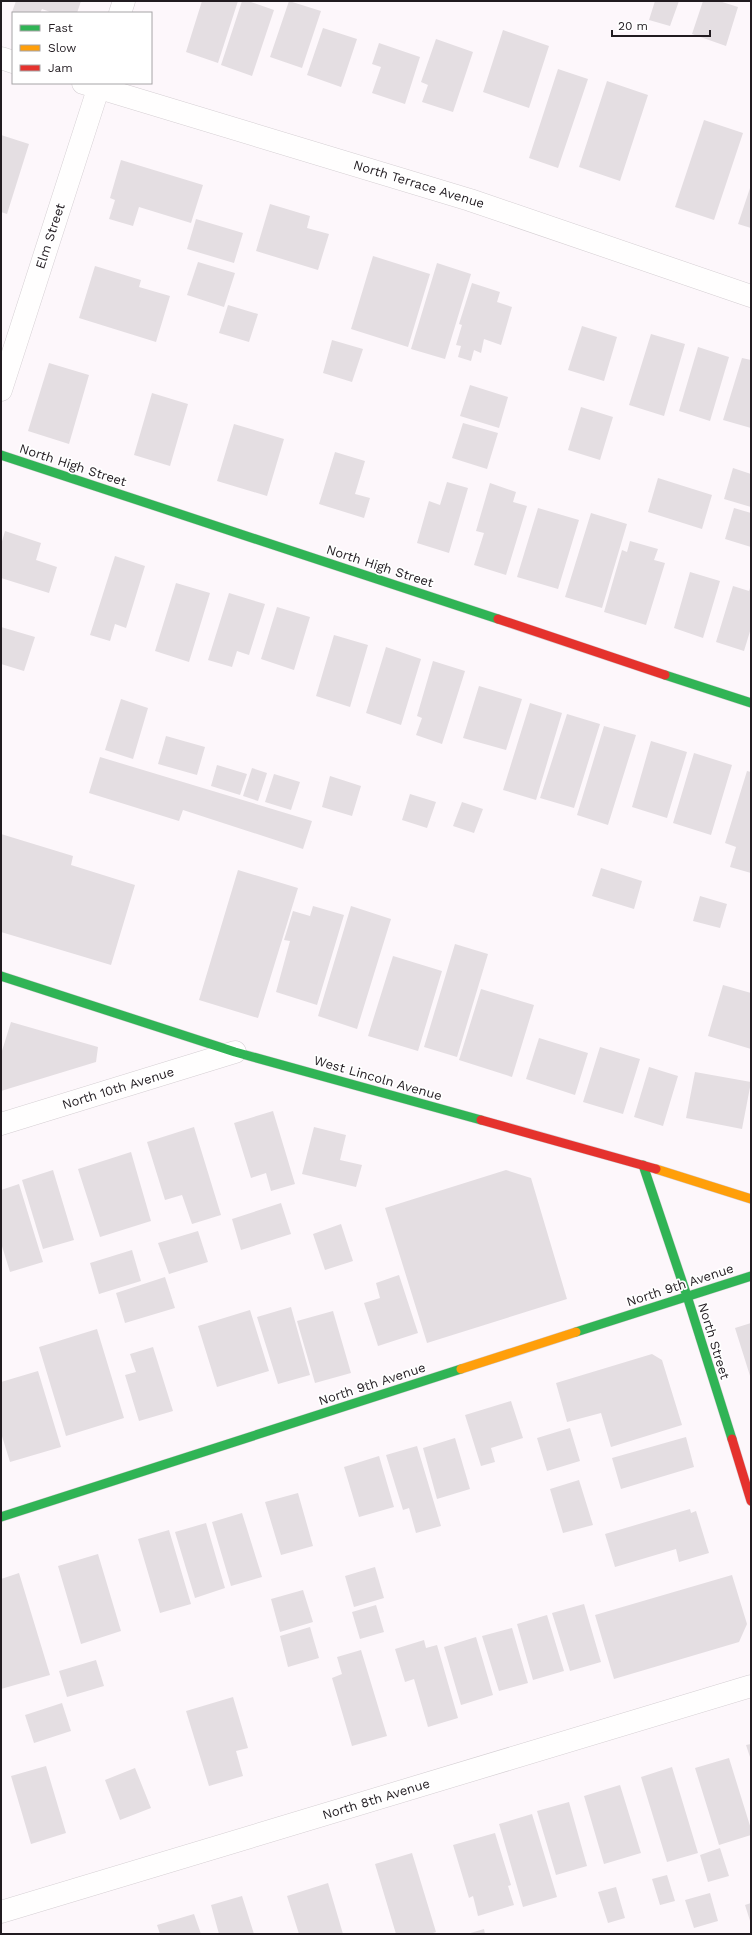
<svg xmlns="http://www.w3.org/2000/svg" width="752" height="1935" viewBox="0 0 752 1935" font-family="'Work Sans',sans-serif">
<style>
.building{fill:#e4dee2}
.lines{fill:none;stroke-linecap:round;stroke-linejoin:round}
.street-casing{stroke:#d5cfd3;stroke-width:23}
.fast-casing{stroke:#d5cfd3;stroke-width:10}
.slow-casing{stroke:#d5cfd3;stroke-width:10}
.jam-casing{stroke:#d5cfd3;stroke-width:10}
.street{stroke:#fffefe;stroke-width:22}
.fast{stroke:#30b455;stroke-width:9}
.slow{stroke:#ff9f0a;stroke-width:9}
.jam{stroke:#e5322d;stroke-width:9}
.labels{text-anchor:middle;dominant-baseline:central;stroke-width:3.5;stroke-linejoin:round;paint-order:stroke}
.street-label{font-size:13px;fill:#211b20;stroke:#fff}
</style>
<rect width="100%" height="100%" fill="#fdf7fb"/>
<!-- building -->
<path class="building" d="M16,1H81L77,13H53L42,9L40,13H15L12,12Z
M202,1H238L218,63L186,52Z
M242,1H248L274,10L252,76L221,65Z
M289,1L321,11L302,68L270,57Z
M655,1H679L670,26L649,20Z
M703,1H719L738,7L726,46L692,34Z
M323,28L357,39L341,87L307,75Z
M503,30L549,46L529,108L483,92Z
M436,39L473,52L453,112L422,102L428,85L421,82Z
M379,43L420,57L405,104L372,93L381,67L372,64Z
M558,69L588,79L558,168L529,158Z
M607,81L648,95L620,181L579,167Z
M704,120L743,133L714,220L675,207Z
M1,135L29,144L7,214L1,212Z
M121,160L203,185L191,223L139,207L133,226L109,219L115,200L110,198Z
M751,185V228L738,224Z
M270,204L310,216L307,228L329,234L318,270L256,251Z
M196,219L243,233L234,263L187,249Z
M373,256L430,274L408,347L351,329Z
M198,262L235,273L224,307L187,295Z
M437,263L471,274L445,359L411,349Z
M95,266L141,280L139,287L170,296L156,342L79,318Z
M472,283L500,292L497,302L512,307L501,345L484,339L481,353L474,350L471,361L458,357L461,346L456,345L462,325L459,324Z
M228,305L258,314L249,342L219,333Z
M582,326L617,337L604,381L568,370Z
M651,334L685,344L664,416L629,405Z
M332,340L363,349L352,382L323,373Z
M698,347L729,357L710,421L679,411Z
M742,358L751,360V428L723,420Z
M49,363L89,375L69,444L28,431Z
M470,385L508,397L499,428L460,416Z
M152,393L188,404L170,466L134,455Z
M581,407L613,417L600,460L568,450Z
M463,423L498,433L487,469L452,458Z
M234,424L284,439L267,496L217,481Z
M335,452L365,461L355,494L370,498L364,518L319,504Z
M733,468L751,474V507L724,499Z
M658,478L712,495L702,529L648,512Z
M447,482L468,488L449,553L417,543L429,501L440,505Z
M490,483L516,492L513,502L527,506L506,575L474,565L484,533L476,531Z
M538,508L579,520L558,589L517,577Z
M734,508L751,513V547L725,539Z
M591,513L627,524L602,608L565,597Z
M5,531L41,543L36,560L57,567L49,593L1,578V545Z
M630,541L658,549L654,560L665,563L646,625L604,612L622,550L627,552Z
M115,556L145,566L126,628L115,624L110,641L90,635Z
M690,572L720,581L703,638L674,628Z
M176,583L210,593L189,662L155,651Z
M751,585V628L744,651L716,642L733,586L749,591Z
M229,593L265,604L249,655L237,651L232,667L208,660Z
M277,607L310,617L294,670L261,659Z
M1,627L35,637L24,671L1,664Z
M334,635L368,645L350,707L316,696Z
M386,647L421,659L401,725L366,713Z
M433,661L465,671L442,744L416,735L422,718L417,716Z
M479,686L522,699L506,750L463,738Z
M121,699L148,708L133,759L105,750Z
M530,703L562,713L536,800L503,790Z
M567,714L600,724L574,808L540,798Z
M604,726L636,735L608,825L577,815Z
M166,736L205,747L197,775L158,764Z
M651,741L687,752L667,818L632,807Z
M694,753L732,765L711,835L673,823Z
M100,757L312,821L303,849L183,810L179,821L89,793Z
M217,765L247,774L240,795L211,786Z
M252,768L267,773L258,801L243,796Z
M747,771L751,772V873L730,867L736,847L725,843Z
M274,774L300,782L291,810L265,802Z
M330,776L361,786L352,816L322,807Z
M410,794L436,802L427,828L402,820Z
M462,802L483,809L474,833L453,826Z
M1,834L73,856L71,865L135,885L111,965L1,932Z
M601,868L642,881L634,909L592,896Z
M238,870L298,888L258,1018L199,1000Z
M700,896L727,904L720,928L693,921Z
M313,906L344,915L317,1005L276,992L290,941L284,940L293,911L310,916Z
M351,906L391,919L357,1029L318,1016Z
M455,944L488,954L457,1057L424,1047Z
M393,956L442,971L418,1051L368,1036Z
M723,985L751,993V1049L708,1036Z
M481,989L534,1005L512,1077L459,1060Z
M11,1022L98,1047L96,1062L1,1091V1054Z
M539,1038L588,1053L575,1095L526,1079Z
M600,1047L640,1059L623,1114L583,1102Z
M649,1067L678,1076L663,1126L634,1117Z
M695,1072L751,1082L742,1129L686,1118Z
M273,1111L295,1184L271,1191L266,1173L251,1178L234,1123Z
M194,1127L221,1215L192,1224L182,1195L165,1200L147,1142Z
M314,1127L346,1135L340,1160L362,1165L356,1187L302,1174Z
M131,1152L151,1221L100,1237L78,1169Z
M53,1170L74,1240L43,1249L22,1180Z
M506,1170L531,1178L567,1299L427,1343L385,1208Z
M19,1184L43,1262L10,1272L1,1243V1190Z
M281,1203L291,1234L241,1250L232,1219Z
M341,1224L353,1261L325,1270L313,1234Z
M198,1231L208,1262L169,1274L158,1243Z
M132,1250L141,1281L99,1294L90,1263Z
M399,1275L418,1333L378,1346L364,1303L380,1298L376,1283Z
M165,1277L175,1308L125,1323L116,1293Z
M291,1307L310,1375L278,1384L257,1317Z
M250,1310L269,1371L217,1387L198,1326Z
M333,1311L351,1373L315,1383L297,1321Z
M751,1323V1379L735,1328Z
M97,1329L124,1418L66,1436L39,1347Z
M153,1347L173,1411L139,1421L125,1375L136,1372L130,1354Z
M652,1354L662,1360L682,1425L611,1447L601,1413L567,1422L556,1383Z
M38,1371L61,1447L10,1462L1,1433V1382Z
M511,1401L523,1438L491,1448L495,1462L481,1466L465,1415Z
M570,1428L580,1461L547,1471L537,1438Z
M686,1437L694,1467L621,1489L612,1458Z
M455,1438L470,1489L437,1499L423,1448Z
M417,1446L441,1526L416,1533L409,1508L403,1510L386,1455Z
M379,1456L394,1507L359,1517L344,1467Z
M579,1480L593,1525L563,1533L550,1489Z
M298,1493L313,1546L281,1555L265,1502Z
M690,1509L691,1513L696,1511L709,1553L679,1562L676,1549L615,1567L605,1534Z
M242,1513L262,1577L231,1586L212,1522Z
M206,1523L225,1588L195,1598L175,1532Z
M169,1530L191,1604L160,1613L138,1539Z
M98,1554L121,1631L81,1644L58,1566Z
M375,1567L384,1598L354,1607L345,1576Z
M19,1573L50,1675L1,1689V1579Z
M732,1575L747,1624L739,1642L614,1679L595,1615Z
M303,1590L313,1622L280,1632L271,1599Z
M584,1604L601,1662L570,1671L552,1613Z
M376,1605L384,1632L360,1639L352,1612Z
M547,1615L564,1671L533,1680L517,1624Z
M310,1627L319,1658L288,1667L280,1636Z
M512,1628L528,1683L499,1691L482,1636Z
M476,1637L493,1695L461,1705L444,1647Z
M424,1640L426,1648L437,1645L458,1718L428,1727L414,1679L405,1682L395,1649Z
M361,1650L387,1736L352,1746L332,1678L342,1674L337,1657Z
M96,1660L104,1686L67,1697L59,1671Z
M233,1697L248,1748L236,1751L243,1776L209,1786L186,1711Z
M62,1703L71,1731L34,1743L25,1715Z
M751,1744V1760L746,1745Z
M729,1758L751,1829V1835L719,1845L695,1768Z
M46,1766L66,1833L31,1844L11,1776Z
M672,1767L698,1853L667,1862L641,1777Z
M135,1768L151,1808L120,1820L105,1780Z
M620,1785L641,1853L604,1864L584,1796Z
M569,1802L587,1866L556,1875L537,1811Z
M532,1814L557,1897L523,1907L499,1824Z
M495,1833L511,1885L508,1886L514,1905L478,1916L473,1896L469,1898L453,1845Z
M720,1848L729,1876L708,1882L700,1855Z
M412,1853L436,1932L430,1934H396L375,1864Z
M667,1875L675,1901L660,1905L652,1879Z
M328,1883L343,1934H299L287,1896Z
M616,1887L625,1918L608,1923L598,1892Z
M710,1893L718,1921L694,1928L685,1900Z
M242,1896L254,1934H219L211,1905Z
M751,1903V1924L745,1905Z
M194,1914L201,1934H160L157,1925Z
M484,1929L485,1934H467Z"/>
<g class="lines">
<defs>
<path id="street" d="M120,13L124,1
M1,58L13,62
M83,83L470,200L751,296
M1,390L100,83
M1,1124L235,1052
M1,1912L751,1686"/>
<path id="fast" d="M1,455L498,619
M665,675L751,703
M1,976L235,1052L481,1120
M643,1165L687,1296L732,1439
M576,1332L751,1276
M1,1517L461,1369"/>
<path id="slow" d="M656,1169L751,1199
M461,1369L576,1332"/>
<path id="jam" d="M498,619L665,675
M481,1120L656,1169
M732,1439L751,1501"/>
</defs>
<!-- street casing -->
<use href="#street" class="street-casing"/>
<!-- fast casing -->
<use href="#fast" class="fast-casing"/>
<!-- slow casing -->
<use href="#slow" class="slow-casing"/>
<!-- jam casing -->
<use href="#jam" class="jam-casing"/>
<!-- street -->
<use href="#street" class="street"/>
<!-- fast -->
<use href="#fast" class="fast"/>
<!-- slow -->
<use href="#slow" class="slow"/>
<!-- jam -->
<use href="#jam" class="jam"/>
</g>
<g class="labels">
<!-- street labels -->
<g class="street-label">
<text transform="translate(419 184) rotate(17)">North Terrace Avenue</text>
<text transform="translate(50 236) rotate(-72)">Elm Street</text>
<text transform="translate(73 465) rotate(18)">North High Street</text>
<text transform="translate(380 566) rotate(18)">North High Street</text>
<text transform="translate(378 1078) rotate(16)">West Lincoln Avenue</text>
<text transform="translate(118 1088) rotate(-17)">North 10th Avenue</text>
<text transform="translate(680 1285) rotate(-18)">North 9th Avenue</text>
<text transform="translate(714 1341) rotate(73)">North Street</text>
<text transform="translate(372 1384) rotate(-18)">North 9th Avenue</text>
<text transform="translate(376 1799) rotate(-17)">North 8th Avenue</text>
</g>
</g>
<!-- border -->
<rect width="752" height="1935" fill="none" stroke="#211b20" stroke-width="4"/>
<!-- legend -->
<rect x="12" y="12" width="140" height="72" fill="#ffffff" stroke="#a6a4a6"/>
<rect x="20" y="25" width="20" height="6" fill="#30b455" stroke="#a6a4a6"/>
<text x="48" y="32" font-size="12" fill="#211b20">Fast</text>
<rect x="20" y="45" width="20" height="6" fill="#ff9f0a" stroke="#a6a4a6"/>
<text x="48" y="52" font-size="12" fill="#211b20">Slow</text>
<rect x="20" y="65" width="20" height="6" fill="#e5322d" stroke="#a6a4a6"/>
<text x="48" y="72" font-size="12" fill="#211b20">Jam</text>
<!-- scale -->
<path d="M612 30v6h98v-6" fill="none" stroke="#211b20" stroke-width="2"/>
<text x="618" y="30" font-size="12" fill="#211b20" stroke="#ffffff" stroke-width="3" paint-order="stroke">20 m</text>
</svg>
